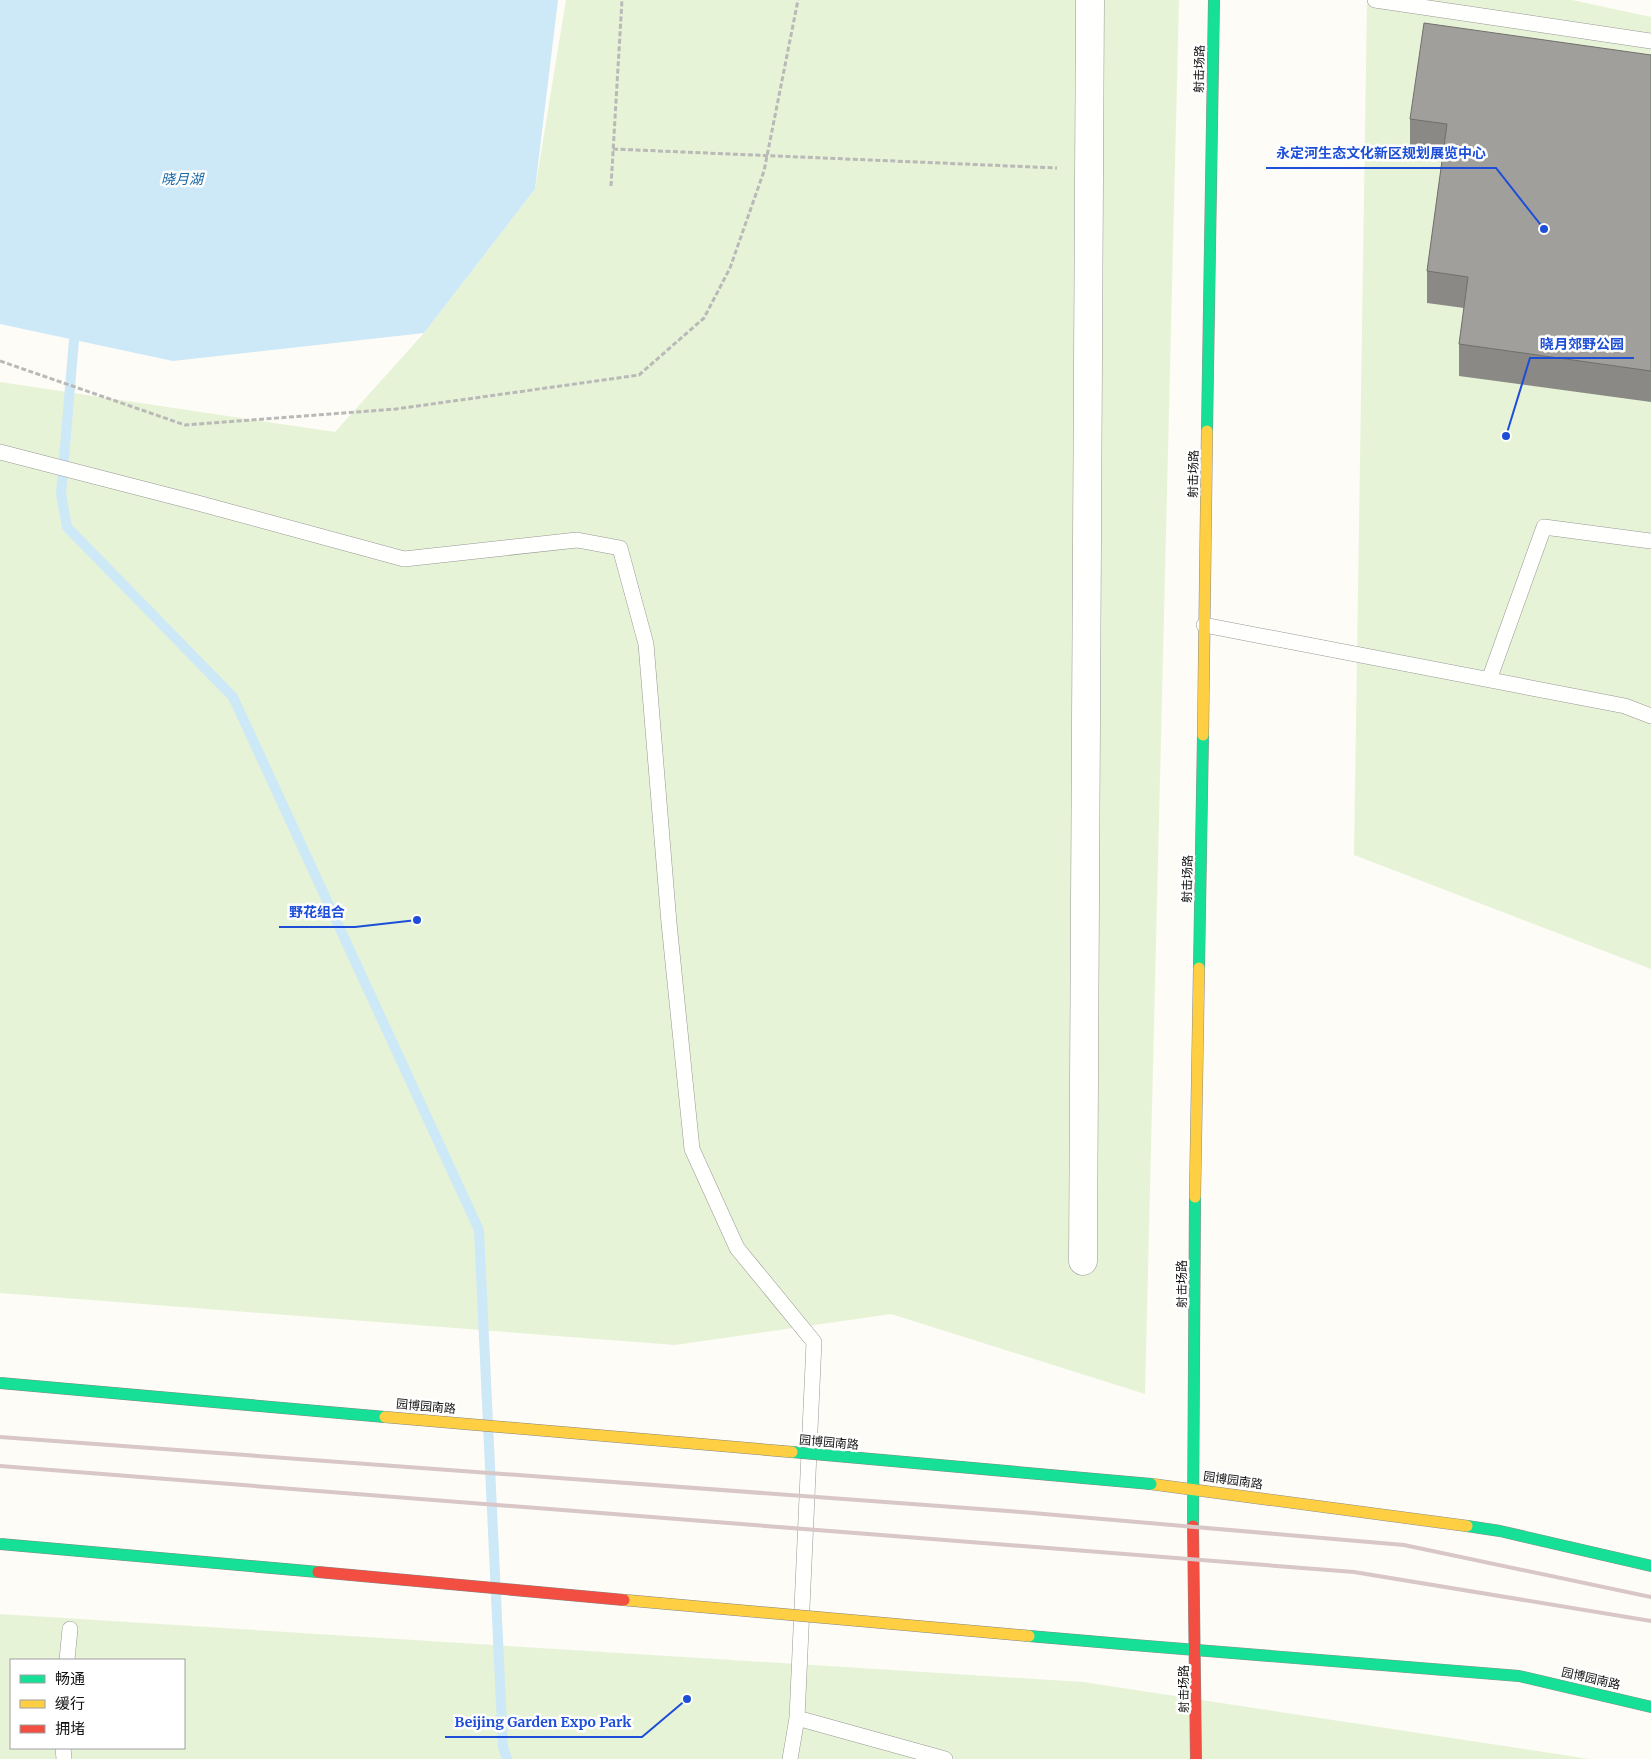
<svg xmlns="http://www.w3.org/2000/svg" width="1651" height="1759" viewBox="0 0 1651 1759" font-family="Merriweather,'Noto Sans SC',serif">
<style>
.green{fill:#e7f3d7;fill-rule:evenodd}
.water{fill:#cde8f7}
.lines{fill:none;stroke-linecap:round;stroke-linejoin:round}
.stream{stroke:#cde8f7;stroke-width:10}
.lane-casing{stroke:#979795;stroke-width:16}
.street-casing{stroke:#979795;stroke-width:29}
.fast-casing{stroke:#8e8d8b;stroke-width:12}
.slow-casing{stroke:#8e8d8b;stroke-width:12}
.jam-casing{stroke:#8e8d8b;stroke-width:12}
.path{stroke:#b9b9b8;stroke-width:3;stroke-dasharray:5 2.5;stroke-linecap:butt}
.lane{stroke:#fffffe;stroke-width:15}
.street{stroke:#fffffe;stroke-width:28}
.fast{stroke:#16e098;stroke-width:11}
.slow{stroke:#ffcf43;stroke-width:11}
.jam{stroke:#f24e42;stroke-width:11}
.rail{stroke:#d9c6c7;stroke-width:4}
.fast-bridge-casing{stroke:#858482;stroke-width:12;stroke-linecap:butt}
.slow-bridge-casing{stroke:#858482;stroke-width:12;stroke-linecap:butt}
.jam-bridge-casing{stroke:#858482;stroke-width:12;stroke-linecap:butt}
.fast-bridge{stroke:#16e098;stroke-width:11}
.slow-bridge{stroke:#ffcf43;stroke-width:11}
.jam-bridge{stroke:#f24e42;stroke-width:11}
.wall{fill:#8a8986}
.building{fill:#a19f9c;stroke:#716f6d}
.labels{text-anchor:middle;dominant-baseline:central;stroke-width:5;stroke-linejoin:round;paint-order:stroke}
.street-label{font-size:12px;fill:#111;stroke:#fff}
.water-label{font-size:14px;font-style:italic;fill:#1768a6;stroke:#fff}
.leader{fill:none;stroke:#1d4ed8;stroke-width:2}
.callout-dot{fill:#1d4ed8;stroke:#fff;stroke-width:2}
.callout-label{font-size:14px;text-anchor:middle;font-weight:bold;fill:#1d4ed8;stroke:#fff;stroke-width:5;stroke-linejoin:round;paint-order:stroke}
</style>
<rect width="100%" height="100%" fill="#fdfcf7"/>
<!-- green -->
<path class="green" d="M566,0H1179L1145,1394L891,1314L675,1345L0,1293V382L335,432L424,333L535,189Z
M1367,0H1572L1651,17V969L1354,855Z
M0,1614L1083,1682L1590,1759H0ZM11,1660H184V1748H11Z"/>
<!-- water -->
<path class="water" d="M0,0H558L535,189L424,333L173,361L0,324Z"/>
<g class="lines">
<!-- stream -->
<path class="stream" d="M74,340L61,494L67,527L233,697L479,1230L503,1747L507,1759"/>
<defs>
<path id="lane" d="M1375,0L1651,41
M0,452L194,502L404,559L577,540L620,548L646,644L669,923L692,1149L737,1248L814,1342L797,1718L790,1759
M1204,625L1625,706L1651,716
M1489,680L1544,527L1651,541
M67,1660L70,1629
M797,1718L945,1759
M63,1748L64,1759"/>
<path id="street" d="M1083,1261L1090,0"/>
<path id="fast" d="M1207,431L1214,0
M1199,968L1203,735
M1193,1526L1195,1197
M1467,1526L1500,1531L1651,1566
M1134,1645L1519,1676L1651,1707"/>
<path id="slow" d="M1203,735L1207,431
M1195,1197L1199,968
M1151,1484L1467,1526"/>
<path id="jam" d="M1193,1526L1196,1759"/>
</defs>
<!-- lane casing -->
<use href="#lane" class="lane-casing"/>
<!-- street casing -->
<use href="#street" class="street-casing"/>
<!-- fast casing -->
<use href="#fast" class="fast-casing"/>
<!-- slow casing -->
<use href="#slow" class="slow-casing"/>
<!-- jam casing -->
<use href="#jam" class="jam-casing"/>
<!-- path -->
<path class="path" d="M613,149L1057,168
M611,186L622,0
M0,361L185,425L396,409L639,375L704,318L730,268L764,171L798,0"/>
<!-- lane -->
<use href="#lane" class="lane"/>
<!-- street -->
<use href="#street" class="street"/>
<!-- fast -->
<use href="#fast" class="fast"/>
<!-- slow -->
<use href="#slow" class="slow"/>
<!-- jam -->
<use href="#jam" class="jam"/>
<!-- rail -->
<path class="rail" d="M0,1437L1021,1512L1404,1545L1651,1597
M0,1466L1354,1572L1651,1621"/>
<defs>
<path id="fast-bridge" d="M0,1383L385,1417
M792,1452L1151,1484
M0,1544L318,1572
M1029,1636L1134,1645"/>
<path id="slow-bridge" d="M385,1417L792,1452
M624,1600L1029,1636"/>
<path id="jam-bridge" d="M318,1572L624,1600"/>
</defs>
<!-- fast-bridge casing -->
<use href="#fast-bridge" class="fast-bridge-casing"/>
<!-- slow-bridge casing -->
<use href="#slow-bridge" class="slow-bridge-casing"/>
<!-- jam-bridge casing -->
<use href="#jam-bridge" class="jam-bridge-casing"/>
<!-- fast-bridge -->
<use href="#fast-bridge" class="fast-bridge"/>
<!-- slow-bridge -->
<use href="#slow-bridge" class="slow-bridge"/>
<!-- jam-bridge -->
<use href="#jam-bridge" class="jam-bridge"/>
</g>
<!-- wall -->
<path class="wall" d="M1651,55V402L1459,376V344L1464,308L1427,303V271L1443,155L1410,151V119Z"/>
<!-- building -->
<path class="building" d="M1424,23L1651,55V371L1459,344L1468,277L1427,271L1447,124L1410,119Z"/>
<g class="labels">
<!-- street labels -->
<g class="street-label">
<text transform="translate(1199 69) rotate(-89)">射击场路</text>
<text transform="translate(1193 474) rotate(-89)">射击场路</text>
<text transform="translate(1187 879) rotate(-89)">射击场路</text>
<text transform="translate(1181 1284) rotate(-90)">射击场路</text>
<text transform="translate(426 1406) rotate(5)">园博园南路</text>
<text transform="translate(829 1442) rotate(5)">园博园南路</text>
<text transform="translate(1233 1480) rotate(8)">园博园南路</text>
<text transform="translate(1591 1678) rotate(13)">园博园南路</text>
<text transform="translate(1183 1689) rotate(-90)">射击场路</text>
</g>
<!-- water labels -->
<g class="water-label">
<text x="182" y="179">晓月湖</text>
</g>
</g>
<!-- callouts -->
<path class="leader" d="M1544 229L1496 168H1266M1506 436L1530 358H1634M417 920L355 927H279M687 1699L642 1737H445"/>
<g class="callout-dot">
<circle cx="1544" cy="229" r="5"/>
<circle cx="1506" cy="436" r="5"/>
<circle cx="417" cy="920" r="5"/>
<circle cx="687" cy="1699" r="5"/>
</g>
<g class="callout-label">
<text x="1381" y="158">永定河生态文化新区规划展览中心</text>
<text x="1582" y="349">晓月郊野公园</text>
<text x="317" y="917">野花组合</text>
<text x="543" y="1727">Beijing Garden Expo Park</text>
</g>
<!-- legend -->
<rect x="10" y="1659" width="175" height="90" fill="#ffffff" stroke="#a0a0a0"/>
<rect x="20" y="1675" width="25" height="8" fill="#16e098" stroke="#a0a0a0"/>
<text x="55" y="1684" font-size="15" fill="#111111">畅通</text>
<rect x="20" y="1700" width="25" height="8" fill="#ffcf43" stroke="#a0a0a0"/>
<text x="55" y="1709" font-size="15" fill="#111111">缓行</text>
<rect x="20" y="1725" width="25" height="8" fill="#f24e42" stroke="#a0a0a0"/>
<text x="55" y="1734" font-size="15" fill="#111111">拥堵</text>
</svg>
